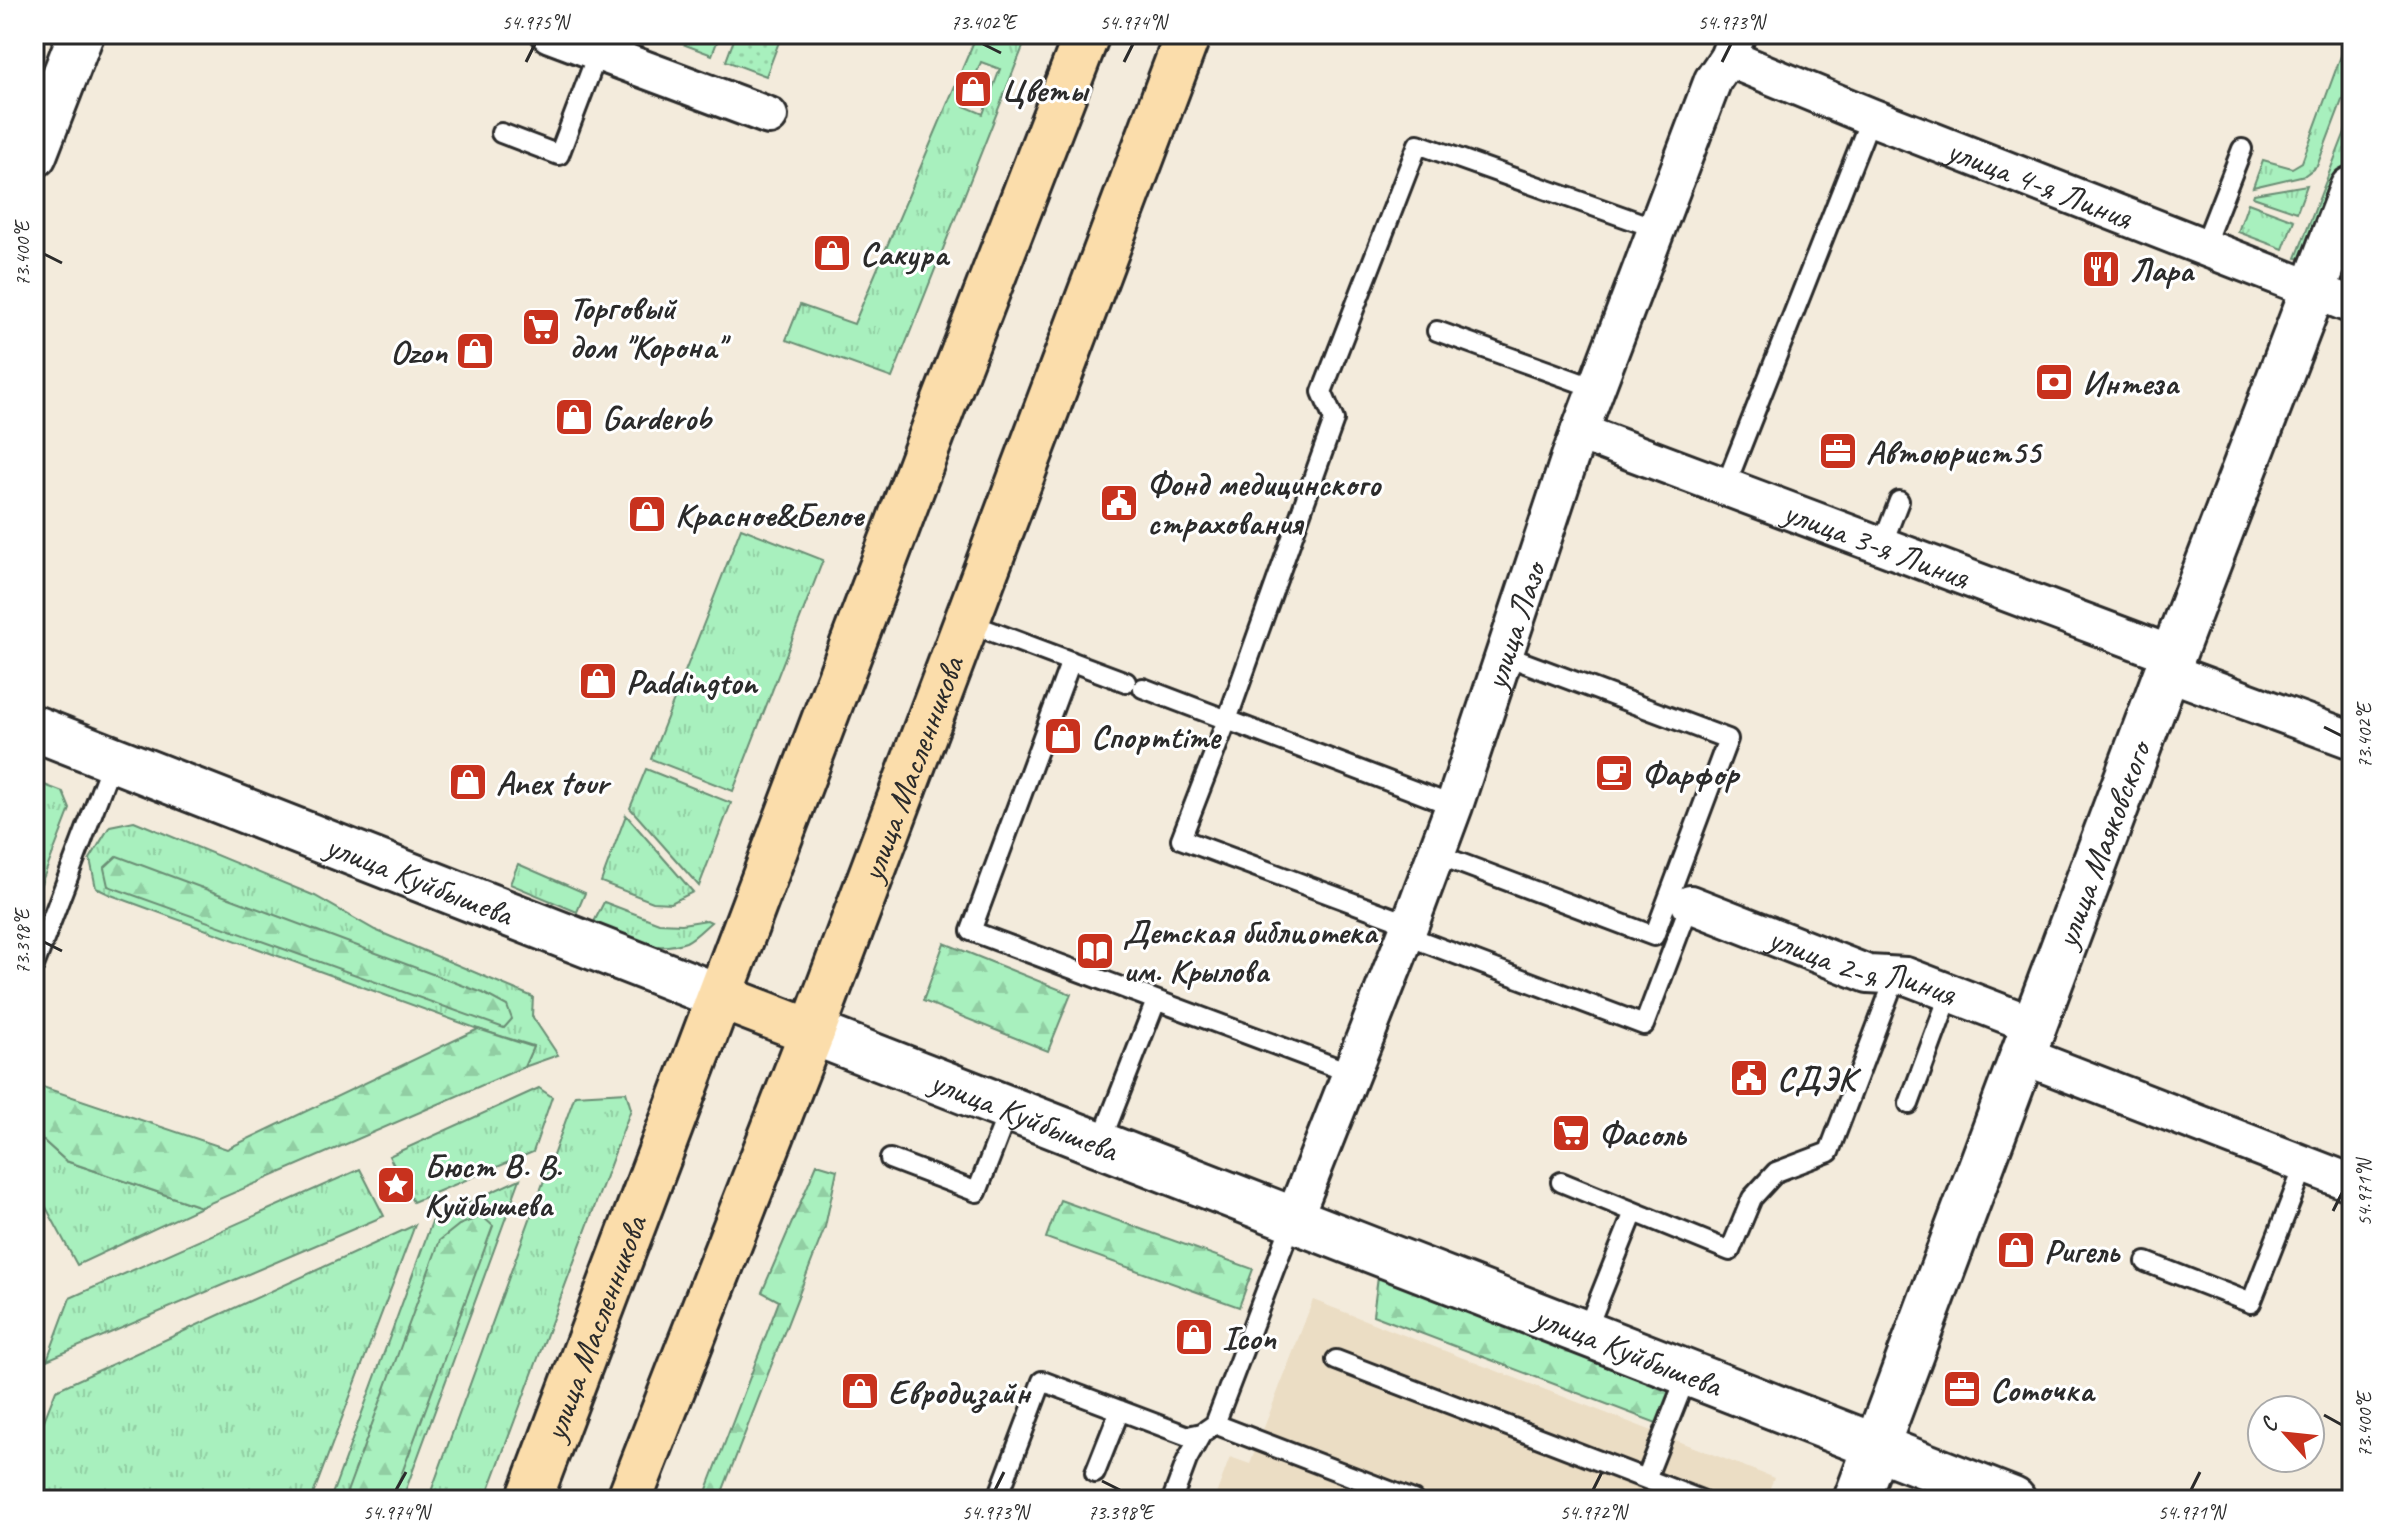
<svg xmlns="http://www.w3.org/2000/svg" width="2386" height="1534" viewBox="0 0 2386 1534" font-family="Caveat,sans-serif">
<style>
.built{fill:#ebddc4}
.grass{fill:url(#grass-tufts);stroke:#6a8e74;stroke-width:2;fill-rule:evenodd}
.forest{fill:url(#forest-firs);stroke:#6a8e74;stroke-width:2}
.park{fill:url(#park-dots);stroke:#6a8e74;stroke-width:2}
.pitch{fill:#a8f0be;stroke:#6a8e74;stroke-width:2}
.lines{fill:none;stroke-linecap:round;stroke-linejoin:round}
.lane-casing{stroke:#2b2b2b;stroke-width:24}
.street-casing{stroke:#2b2b2b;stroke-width:42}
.secondary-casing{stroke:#2b2b2b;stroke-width:50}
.primary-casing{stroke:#2b2b2b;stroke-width:50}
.lane{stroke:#fff;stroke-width:18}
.street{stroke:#fff;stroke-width:36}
.secondary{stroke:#fff;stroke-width:44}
.primary{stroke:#fbddab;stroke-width:44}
.ticks{fill:none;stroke:#2b2b2b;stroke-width:3}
.labels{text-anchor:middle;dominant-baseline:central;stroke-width:6;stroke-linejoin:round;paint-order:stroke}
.poi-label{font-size:34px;font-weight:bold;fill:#2b2b2b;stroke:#fff;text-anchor:start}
.street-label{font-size:34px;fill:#2b2b2b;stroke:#fff}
.neatline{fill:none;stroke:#2b2b2b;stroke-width:3}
.ticks-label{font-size:20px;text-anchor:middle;fill:#2b2b2b}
</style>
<defs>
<pattern id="grass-tufts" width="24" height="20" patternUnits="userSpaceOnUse" patternTransform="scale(2)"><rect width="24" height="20" fill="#a8f0be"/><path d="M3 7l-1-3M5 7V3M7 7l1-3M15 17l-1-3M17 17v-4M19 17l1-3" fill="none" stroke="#91cea3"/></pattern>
<pattern id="forest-firs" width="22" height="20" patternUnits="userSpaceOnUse" patternTransform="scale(2)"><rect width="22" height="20" fill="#a8f0be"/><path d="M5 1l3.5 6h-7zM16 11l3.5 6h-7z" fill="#91cea3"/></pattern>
<pattern id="park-dots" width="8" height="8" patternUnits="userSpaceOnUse" patternTransform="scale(2)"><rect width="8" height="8" fill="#a8f0be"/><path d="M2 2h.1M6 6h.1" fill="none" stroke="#91cea3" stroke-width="1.8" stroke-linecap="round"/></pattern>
</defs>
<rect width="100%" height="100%" fill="#f3ebdc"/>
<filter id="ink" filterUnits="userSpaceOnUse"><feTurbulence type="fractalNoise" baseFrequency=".0125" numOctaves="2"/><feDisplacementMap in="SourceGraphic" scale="16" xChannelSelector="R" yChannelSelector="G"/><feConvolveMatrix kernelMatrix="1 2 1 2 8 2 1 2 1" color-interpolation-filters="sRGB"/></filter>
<g filter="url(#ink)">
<!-- built -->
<path class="built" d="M1313,1300L1774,1478L1765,1500H1214L1230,1457L1250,1464Z"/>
<!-- grass -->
<path class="grass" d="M977,34H1028L892,378L786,340L800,305L854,324ZM981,62L1000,69L983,114L964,106Z
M2346,42L2352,44V74L2317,166L2305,175L2253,187L2263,160L2292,168L2302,162Z
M2352,114V146L2313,249L2304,259L2296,258Z
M2307,185L2297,212L2253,197L2254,194Z
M2248,203L2294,220L2283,249L2238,232Z
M741,528L823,560L733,791L651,759Z
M646,769L731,803L699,886L630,808Z
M34,781L63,792L70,809L34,902Z
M626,815L693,892L671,903L653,902L601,882Z
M134,821L315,896L375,930L533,997L532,1016L558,1055L524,1067L533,1046L478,1029L111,895L96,888L90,859L110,826Z
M518,864L585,893L577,912L510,884Z
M604,902L659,923L682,924L707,920L711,922C704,928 695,938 686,942C653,954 622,938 592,926Z
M539,1088L552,1097L533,1152L413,1202L389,1156Z
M626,1092L631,1109L485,1500H428L575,1095Z
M34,1132L66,1161L201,1207L77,1265L34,1185Z
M360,1169L384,1216L47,1360L70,1298Z
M520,1179L402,1500H330L433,1219Z
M415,1225L311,1500H34V1446L56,1390Z"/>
<!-- forest -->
<path class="forest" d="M117,856L483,993L507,1006L512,1019L504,1028L108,886L104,868Z
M944,943L1071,994L1048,1051L923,1001Z
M478,1029L533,1047L524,1067L201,1207L66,1161L34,1132V1103L37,1085L227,1149Z
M817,1164L837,1170L825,1227L719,1500H703L779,1301L762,1292Z
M1060,1200L1253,1269L1239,1307L1046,1238Z
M482,1216L493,1226L392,1500H344L440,1240L459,1225Z
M1378,1277L1672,1389L1659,1424L1373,1315Z"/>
<!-- park -->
<path class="park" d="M736,34H782L766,76L726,61Z"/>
<!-- pitch -->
<path class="pitch" d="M656,34H720L712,55Z"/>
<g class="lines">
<defs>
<path id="lane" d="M501,133L559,155L598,52
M2204,246L2242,149
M1437,331L1595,388
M1725,487L1871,117
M1882,545L1899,501
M966,622L1126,682
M1071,661L971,931L1351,1073
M1143,688L1454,806
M1436,854L1654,936L1728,739L1504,655
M1410,924L1181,839L1227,720L1334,420L1322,392L1418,144L1655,228
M1405,935L1644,1025L1690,904
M34,966L113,759
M1909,1104L1950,993
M1100,1144L1156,1001
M890,1159L977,1192L1009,1109
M1561,1182L1730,1251L1752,1198L1776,1172L1829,1152L1896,976
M2146,1262L2251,1303L2305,1164
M1585,1334L1634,1212
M1336,1360L1646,1479
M1687,1375L1646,1479L1701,1500
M1215,1424L1413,1500
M1095,1473L1120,1410
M997,1500L1042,1381L1188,1436L1202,1433L1215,1424L1293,1220
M1172,1500L1187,1460L1202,1433"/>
<g id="street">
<path d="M550,34L769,116"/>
<path id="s1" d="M1728,58L1871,117L2352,305"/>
<path id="s2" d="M1579,432L2173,655"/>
<path d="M2168,672L2352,740"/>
<path id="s3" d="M1690,904L1868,974L1906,976L2036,1026"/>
<path d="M2024,1056L2352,1183"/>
<path id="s4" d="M1293,1220L1410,924L1454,806L1570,457L1713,80L1728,58L1737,34"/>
</g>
<g id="secondary">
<path d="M34,155L81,34"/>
<path id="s5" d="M34,728L721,997"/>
<path id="s6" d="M812,1032L2013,1500"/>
<path id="s7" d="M1856,1500L2173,655L2352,189"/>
</g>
<g id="primary">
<path d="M721,997L812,1032"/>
<path id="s8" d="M529,1500L944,403L1087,34"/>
<path id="s9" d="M629,1500L812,1032L1188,34"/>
</g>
</defs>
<!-- lane casing -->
<use href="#lane" class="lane-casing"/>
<!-- street casing -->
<use href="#street" class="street-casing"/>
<!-- secondary casing -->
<use href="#secondary" class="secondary-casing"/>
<!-- primary casing -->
<use href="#primary" class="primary-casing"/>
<!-- lane -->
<use href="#lane" class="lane"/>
<!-- street -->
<use href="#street" class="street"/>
<!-- secondary -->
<use href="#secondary" class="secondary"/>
<!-- primary -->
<use href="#primary" class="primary"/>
</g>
</g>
<!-- ticks -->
<path class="ticks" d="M983,44L1001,53M526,62L535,44M1124,62L1133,44M1722,62L1731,44M44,254L62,263M2324,727L2342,736M44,942L62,951M2333,1211L2342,1193M2324,1415L2342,1425M1102,1481L1120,1490M396,1490L406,1472M995,1490L1004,1472M1593,1490L1602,1472M2191,1490L2200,1472"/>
<!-- icons -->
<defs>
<symbol id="shop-square" viewBox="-11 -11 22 22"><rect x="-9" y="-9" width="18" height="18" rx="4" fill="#c8321e" stroke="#fff"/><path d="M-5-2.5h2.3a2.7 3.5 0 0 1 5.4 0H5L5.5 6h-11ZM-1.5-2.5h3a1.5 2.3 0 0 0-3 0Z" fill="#fff"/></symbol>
<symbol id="restaurant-square" viewBox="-11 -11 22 22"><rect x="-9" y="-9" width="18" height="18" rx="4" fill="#c8321e" stroke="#fff"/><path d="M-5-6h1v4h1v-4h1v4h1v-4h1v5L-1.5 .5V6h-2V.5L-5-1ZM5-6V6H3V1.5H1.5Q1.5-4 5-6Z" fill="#fff"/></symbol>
<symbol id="supermarket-square" viewBox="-11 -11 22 22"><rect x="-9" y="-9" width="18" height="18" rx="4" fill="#c8321e" stroke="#fff"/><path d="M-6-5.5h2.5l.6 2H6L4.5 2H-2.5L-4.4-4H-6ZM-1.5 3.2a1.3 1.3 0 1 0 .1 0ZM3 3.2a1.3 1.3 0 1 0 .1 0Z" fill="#fff"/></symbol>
<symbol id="bank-square" viewBox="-11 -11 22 22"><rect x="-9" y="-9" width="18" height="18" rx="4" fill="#c8321e" stroke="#fff"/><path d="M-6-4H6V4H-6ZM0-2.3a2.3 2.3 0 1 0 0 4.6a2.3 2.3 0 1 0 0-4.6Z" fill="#fff"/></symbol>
<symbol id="office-square" viewBox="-11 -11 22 22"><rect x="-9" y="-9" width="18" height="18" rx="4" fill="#c8321e" stroke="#fff"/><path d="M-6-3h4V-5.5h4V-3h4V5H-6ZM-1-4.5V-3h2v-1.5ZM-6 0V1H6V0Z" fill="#fff"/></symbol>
<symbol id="civic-square" viewBox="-11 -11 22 22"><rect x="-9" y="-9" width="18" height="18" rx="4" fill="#c8321e" stroke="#fff"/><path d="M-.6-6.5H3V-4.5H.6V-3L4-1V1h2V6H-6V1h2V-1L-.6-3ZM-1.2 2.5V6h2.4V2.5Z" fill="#fff"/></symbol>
<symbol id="cafe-square" viewBox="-11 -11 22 22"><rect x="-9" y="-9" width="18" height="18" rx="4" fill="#c8321e" stroke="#fff"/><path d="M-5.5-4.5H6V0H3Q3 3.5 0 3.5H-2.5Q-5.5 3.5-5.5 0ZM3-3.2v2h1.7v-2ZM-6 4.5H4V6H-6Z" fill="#fff"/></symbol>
<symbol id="library-square" viewBox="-11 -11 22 22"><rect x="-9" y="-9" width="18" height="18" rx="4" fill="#c8321e" stroke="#fff"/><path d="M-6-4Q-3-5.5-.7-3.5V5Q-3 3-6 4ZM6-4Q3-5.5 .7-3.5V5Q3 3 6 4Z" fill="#fff"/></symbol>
<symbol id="sight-square" viewBox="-11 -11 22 22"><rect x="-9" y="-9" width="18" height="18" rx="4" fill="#c8321e" stroke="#fff"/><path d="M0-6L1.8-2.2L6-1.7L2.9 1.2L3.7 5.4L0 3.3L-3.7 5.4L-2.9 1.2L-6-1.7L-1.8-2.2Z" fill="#fff"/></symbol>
</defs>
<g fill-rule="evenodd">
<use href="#shop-square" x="951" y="67" width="44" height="44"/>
<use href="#shop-square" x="810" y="231" width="44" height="44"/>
<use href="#restaurant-square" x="2079" y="247" width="44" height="44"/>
<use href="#supermarket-square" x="519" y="305" width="44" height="44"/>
<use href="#shop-square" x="453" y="329" width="44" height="44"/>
<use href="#bank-square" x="2032" y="360" width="44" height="44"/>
<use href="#shop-square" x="552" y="395" width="44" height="44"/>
<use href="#office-square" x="1816" y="429" width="44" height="44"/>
<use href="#civic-square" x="1097" y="481" width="44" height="44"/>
<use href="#shop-square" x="625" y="492" width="44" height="44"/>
<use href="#shop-square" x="576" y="659" width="44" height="44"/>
<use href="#shop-square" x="1041" y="714" width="44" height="44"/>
<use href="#cafe-square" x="1592" y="751" width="44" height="44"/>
<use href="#shop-square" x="446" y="760" width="44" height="44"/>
<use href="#library-square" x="1073" y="929" width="44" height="44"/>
<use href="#civic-square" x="1727" y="1056" width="44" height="44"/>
<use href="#supermarket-square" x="1549" y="1111" width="44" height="44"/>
<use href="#sight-square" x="374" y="1163" width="44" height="44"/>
<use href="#shop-square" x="1994" y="1228" width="44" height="44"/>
<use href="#shop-square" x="1172" y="1315" width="44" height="44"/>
<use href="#office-square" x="1940" y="1367" width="44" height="44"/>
<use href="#shop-square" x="838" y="1369" width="44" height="44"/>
</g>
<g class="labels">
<!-- poi labels -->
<g class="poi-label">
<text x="1001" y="89">Цветы</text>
<text x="860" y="253">Сакура</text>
<text x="2129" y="269">Лара</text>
<text x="569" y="307">Торговый<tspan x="569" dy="39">дом "Корона"</tspan></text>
<text x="447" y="351" text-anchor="end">Ozon</text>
<text x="2082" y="382">Интеза</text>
<text x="602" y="417">Garderob</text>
<text x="1866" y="451">Автоюрист55</text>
<text x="1147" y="483">Фонд медицинского<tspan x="1147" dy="39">страхования</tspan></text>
<text x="675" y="514">Красное&amp;Белое</text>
<text x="626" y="681">Paddington</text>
<text x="1091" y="736">Спортtime</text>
<text x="1642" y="773">Фарфор</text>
<text x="496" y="782">Anex tour</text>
<text x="1123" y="931">Детская библиотека<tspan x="1123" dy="39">им. Крылова</tspan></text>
<text x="1777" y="1078">СДЭК</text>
<text x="1599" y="1133">Фасоль</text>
<text x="424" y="1165">Бюст В. В.<tspan x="424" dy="39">Куйбышева</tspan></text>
<text x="2044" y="1250">Ригель</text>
<text x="1222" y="1337">Icon</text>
<text x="1990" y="1389">Соточка</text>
<text x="888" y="1391">Евродизайн</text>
</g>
<!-- street labels -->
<g class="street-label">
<text stroke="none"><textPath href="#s1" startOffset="336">улица 4-я Линия</textPath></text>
<text stroke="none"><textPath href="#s2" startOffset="318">улица 3-я Линия</textPath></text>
<text stroke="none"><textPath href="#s4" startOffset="634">улица Лазо</textPath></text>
<text stroke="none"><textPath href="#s9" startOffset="784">улица Масленникова</textPath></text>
<text stroke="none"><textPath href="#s7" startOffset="700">улица Маяковского</textPath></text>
<text stroke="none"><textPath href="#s5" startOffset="414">улица Куйбышева</textPath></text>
<text stroke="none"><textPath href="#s3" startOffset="184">улица 2-я Линия</textPath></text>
<text stroke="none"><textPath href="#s6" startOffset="228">улица Куйбышева</textPath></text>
<text stroke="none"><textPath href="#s8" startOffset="184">улица Масленникова</textPath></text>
<text stroke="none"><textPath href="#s6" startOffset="876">улица Куйбышева</textPath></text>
</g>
</g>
<!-- margin -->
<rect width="2386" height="1534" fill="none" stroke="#fff" stroke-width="88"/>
<!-- north arrow -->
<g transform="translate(2286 1434) rotate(297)"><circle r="38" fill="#ffffff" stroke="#aaaaaa" stroke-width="2"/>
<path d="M0-6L14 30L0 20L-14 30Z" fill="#c8321e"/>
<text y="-12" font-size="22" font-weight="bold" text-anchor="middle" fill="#2b2b2b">С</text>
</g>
<rect x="44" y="44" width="2298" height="1446" class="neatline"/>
<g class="ticks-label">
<text x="535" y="29">54.975°N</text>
<text x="983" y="29">73.402°E</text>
<text x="1133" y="29">54.974°N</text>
<text x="1731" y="29">54.973°N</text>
<text transform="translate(22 254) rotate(-90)" y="7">73.400°E</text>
<text transform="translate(2364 736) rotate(-90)" y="7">73.402°E</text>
<text transform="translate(22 942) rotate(-90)" y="7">73.398°E</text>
<text transform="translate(2364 1193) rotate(-90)" y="7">54.971°N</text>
<text transform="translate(2364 1425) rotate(-90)" y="7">73.400°E</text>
<text x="396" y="1519">54.974°N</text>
<text x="995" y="1519">54.973°N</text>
<text x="1120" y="1519">73.398°E</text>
<text x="1593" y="1519">54.972°N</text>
<text x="2191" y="1519">54.971°N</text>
</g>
</svg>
